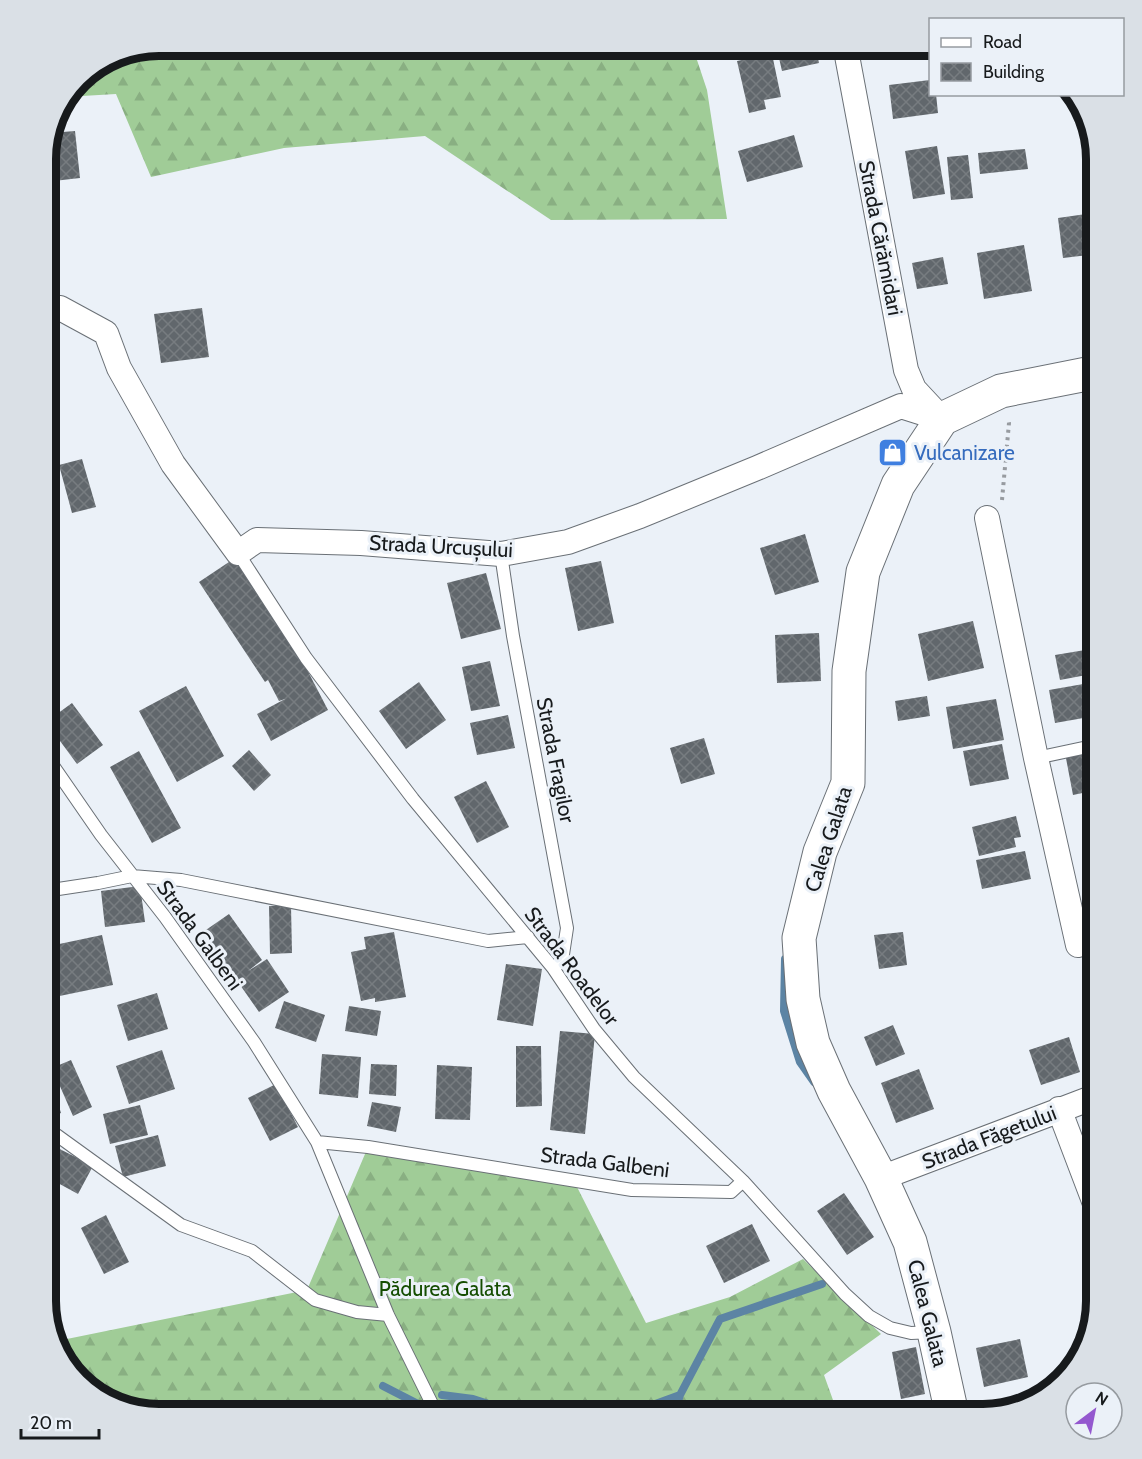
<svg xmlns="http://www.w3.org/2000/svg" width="1142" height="1459" viewBox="0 0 1142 1459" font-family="Cabin,sans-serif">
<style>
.forest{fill:url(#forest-firs)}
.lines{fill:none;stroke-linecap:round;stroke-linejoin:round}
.stream{stroke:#5c84a4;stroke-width:8}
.building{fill:url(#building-cross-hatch)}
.lane-casing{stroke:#6a7076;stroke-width:14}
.street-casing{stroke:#6a7076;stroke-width:26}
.secondary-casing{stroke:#6a7076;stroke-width:35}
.path{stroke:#979ba0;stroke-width:4;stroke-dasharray:3 4.5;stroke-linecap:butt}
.lane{stroke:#fff;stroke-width:12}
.street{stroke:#fff;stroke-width:24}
.secondary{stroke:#fff;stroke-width:33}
.labels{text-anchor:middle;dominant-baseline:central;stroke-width:6;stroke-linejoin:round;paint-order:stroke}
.street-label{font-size:21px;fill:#171a1c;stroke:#ebf1f8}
.shop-label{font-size:21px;fill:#366cbe;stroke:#ebf1f8;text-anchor:start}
.park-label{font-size:21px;fill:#144d01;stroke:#ebf1f8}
.rim{fill:none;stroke:#171a1c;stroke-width:8}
</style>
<defs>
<pattern id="forest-firs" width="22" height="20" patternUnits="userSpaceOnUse" patternTransform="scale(1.5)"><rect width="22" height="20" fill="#a0cc97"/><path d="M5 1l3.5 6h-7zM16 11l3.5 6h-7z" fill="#89af82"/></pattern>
<pattern id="building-cross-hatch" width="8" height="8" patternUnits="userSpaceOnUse" patternTransform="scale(1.5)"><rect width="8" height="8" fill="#61676c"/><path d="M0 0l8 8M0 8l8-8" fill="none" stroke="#777c80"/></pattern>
</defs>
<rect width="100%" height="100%" fill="#ebf1f8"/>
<!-- forest -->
<path class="forest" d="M159,45H692L707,90L727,219L551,220L425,136L284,148L151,177L116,94L65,97L83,73Z
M368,1147L576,1185L646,1323L730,1297L803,1259L881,1334L824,1375L838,1414H158L102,1399L64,1363L57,1341L307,1290Z"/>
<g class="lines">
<!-- stream -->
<path class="stream" d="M785,959L784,1011L800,1062L814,1082
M383,1386L420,1405
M442,1395L473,1399L519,1414
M628,1414L680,1395L720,1319L822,1284
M674,1414L680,1395"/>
</g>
<!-- building -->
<path class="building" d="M776,45H815L819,63L782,71Z
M772,54L781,97L764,100L766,109L749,113L737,61Z
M930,80V94H936L938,113L893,119L889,85Z
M75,131L80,178L45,182V151L50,133Z
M794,135L803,167L747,182L738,151Z
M937,146L945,194L913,199L905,151Z
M1025,149L1028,169L980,174L978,153Z
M968,155L973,198L951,200L947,157Z
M1093,213L1097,254L1063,258L1058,218Z
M1024,245L1032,291L984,299L977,253Z
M943,257L948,284L917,289L912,263Z
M202,308L209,357L161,363L154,314Z
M82,459L96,507L72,513L59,465Z
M50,486L60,520L45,524V487Z
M805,534L819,582L775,595L760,548Z
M235,558L301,658L328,710L271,741L257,714L285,699L279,701L268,680L265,682L199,582Z
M601,561L614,623L578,631L565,568Z
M486,573L501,629L461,639L447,583Z
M973,621L984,668L928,681L918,634Z
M819,633L821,681L777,683L775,635Z
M1097,648V673L1060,680L1055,655Z
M490,661L500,706L471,711L462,667Z
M419,682L446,720L406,749L379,711Z
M1089,683L1095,716L1055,723L1049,690Z
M186,686L224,756L177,782L139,711Z
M927,696L930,716L898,721L895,701Z
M996,699L1004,740L953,749L946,707Z
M72,703L103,745L77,764L46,722Z
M508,715L515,748L477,755L470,723Z
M704,738L715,774L681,784L670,748Z
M1002,744L1009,779L970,786L963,751Z
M1097,747V790L1073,795L1065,753Z
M249,750L271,775L254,791L232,766Z
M139,751L181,828L152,843L110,767Z
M486,781L509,827L477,843L454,797Z
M1016,816L1021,837L1014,838L1016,847L979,856L972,827Z
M1025,851L1031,879L982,889L976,860Z
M140,886L145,922L105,927L101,891Z
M269,906H291L292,953L270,954Z
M229,914L262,960L248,971L267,959L289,992L259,1012L203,932Z
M394,932L406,997L375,1002V998L361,1001L351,952L366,949L364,937Z
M903,932L907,965L879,969L874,935Z
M102,935L113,985L45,999V947Z
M506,964L542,969L533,1026L497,1020Z
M157,993L168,1029L128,1041L117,1005Z
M284,1001L325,1015L316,1042L275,1028Z
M349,1006L381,1011L377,1036L345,1031Z
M893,1025L905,1054L876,1066L864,1037Z
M45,1031L55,1056L45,1060Z
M560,1031L595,1034L585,1134L550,1130Z
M1069,1037L1080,1072L1041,1085L1029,1050Z
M516,1046H541L542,1106L516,1107Z
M162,1050L175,1089L129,1104L116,1066Z
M322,1054L361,1057L358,1098L319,1094Z
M71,1060L92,1107L73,1116L52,1068Z
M371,1064L397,1065L396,1096L369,1094Z
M437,1065L472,1067L470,1120L435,1119Z
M919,1069L934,1109L896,1123L881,1083Z
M48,1071L61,1113L45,1119V1072Z
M276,1084L298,1127L270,1141L248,1098Z
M372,1102L401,1107L396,1132L367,1126Z
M140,1105L148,1135L110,1144L103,1114Z
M158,1135L166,1166L123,1177L115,1146Z
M48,1143L93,1166L78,1194L45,1176V1149Z
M844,1193L874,1237L847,1255L817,1211Z
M106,1215L129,1262L104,1274L81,1228Z
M752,1224L770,1261L724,1283L706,1246Z
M1020,1339L1028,1377L984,1387L976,1348Z
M916,1347L925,1394L901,1399L892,1352Z"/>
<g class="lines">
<defs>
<path id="lane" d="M238,553L306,658L413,799L553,968L594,1029L634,1077L743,1181L845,1294L869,1316L890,1328L911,1333L933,1332
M501,554L513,636L567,928L562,961L553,968
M45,754L101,835L165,917L254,1042L317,1142L388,1315L437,1414
M1036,758L1097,745
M45,891L98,883L132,876L181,880L488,941L528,937
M45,1130L51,1131L181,1225L252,1251L315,1300L357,1312L388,1315
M317,1142L368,1147L632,1190L731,1192L743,1181"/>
<path id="street" d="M845,45L906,370L914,389L941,418
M45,307L60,308L106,333L119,368L173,464L238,553L257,540L361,543L501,554L568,542L640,516L757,468L901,406L942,419
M987,518L1036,758L1078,945
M1059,1109L1097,1209
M881,1178L1097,1096"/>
<path id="secondary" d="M952,1414L934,1332L910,1242L881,1178L834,1091L813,1043L803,999L799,938L820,852L848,783L849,671L863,572L898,485L942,419L1001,391L1097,372"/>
</defs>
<!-- lane casing -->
<use href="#lane" class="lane-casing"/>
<!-- street casing -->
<use href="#street" class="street-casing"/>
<!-- secondary casing -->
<use href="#secondary" class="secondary-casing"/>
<!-- path -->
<path class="path" d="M1002,500L1009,423L1008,418"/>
<!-- lane -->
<use href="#lane" class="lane"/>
<!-- street -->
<use href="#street" class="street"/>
<!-- secondary -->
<use href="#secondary" class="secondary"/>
</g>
<!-- icons -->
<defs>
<symbol id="shop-square" viewBox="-11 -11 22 22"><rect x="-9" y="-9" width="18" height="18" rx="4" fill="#3f7fe0" stroke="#ebf1f8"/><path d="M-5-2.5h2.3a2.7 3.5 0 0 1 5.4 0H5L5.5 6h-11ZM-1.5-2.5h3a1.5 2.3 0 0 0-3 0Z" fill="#fff"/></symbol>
</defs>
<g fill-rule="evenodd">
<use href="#shop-square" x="876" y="436" width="33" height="33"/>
</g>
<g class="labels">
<!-- street labels -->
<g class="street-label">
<text transform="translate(881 238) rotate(79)">Strada Cărămidari</text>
<text transform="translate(441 546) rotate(3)">Strada Urcușului</text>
<text transform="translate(556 760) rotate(79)">Strada Fragilor</text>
<text transform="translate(828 839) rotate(-72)">Calea Galata</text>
<text transform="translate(200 935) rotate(54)">Strada Galbeni</text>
<text transform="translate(572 966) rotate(53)">Strada Roadelor</text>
<text transform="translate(989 1137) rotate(-21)">Strada Făgetului</text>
<text transform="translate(605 1162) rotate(7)">Strada Galbeni</text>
<text transform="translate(928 1313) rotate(76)">Calea Galata</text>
</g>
<!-- shop labels -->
<g class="shop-label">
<text x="914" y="452">Vulcanizare</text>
</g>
<!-- park labels -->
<g class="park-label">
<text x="445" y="1288">Pădurea Galata</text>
</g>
</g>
<!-- crop -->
<path d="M0 0H1142V1459H0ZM159 56H983A103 103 0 0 1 1086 159V1301A103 103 0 0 1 983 1404H159A103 103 0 0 1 56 1301V159A103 103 0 0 1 159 56Z" fill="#dae0e6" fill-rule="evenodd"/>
<path class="rim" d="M159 56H983A103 103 0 0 1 1086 159V1301A103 103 0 0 1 983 1404H159A103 103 0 0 1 56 1301V159A103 103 0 0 1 159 56Z"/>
<!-- legend -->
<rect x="929" y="18" width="195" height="78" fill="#ebf1f8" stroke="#969ba0" stroke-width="1.5"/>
<rect x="941" y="38" width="30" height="9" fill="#ffffff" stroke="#969ba0" stroke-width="1.5"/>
<text x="983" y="48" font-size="18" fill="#171a1c">Road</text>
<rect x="941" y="63" width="30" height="18" fill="url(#building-cross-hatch)" stroke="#969ba0" stroke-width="1.5"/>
<text x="983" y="78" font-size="18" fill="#171a1c">Building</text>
<!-- north arrow -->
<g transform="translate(1094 1411) rotate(32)"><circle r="28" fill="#ebf1f8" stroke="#969ba0" stroke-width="1.5"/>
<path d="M0-4.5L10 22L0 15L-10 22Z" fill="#9458cf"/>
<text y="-9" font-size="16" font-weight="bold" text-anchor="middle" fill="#171a1c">N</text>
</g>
<!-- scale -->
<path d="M21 1429v9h78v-9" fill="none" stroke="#171a1c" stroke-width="3"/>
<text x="30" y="1429" font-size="18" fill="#171a1c" stroke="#ebf1f8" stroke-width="4.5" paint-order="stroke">20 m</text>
</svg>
